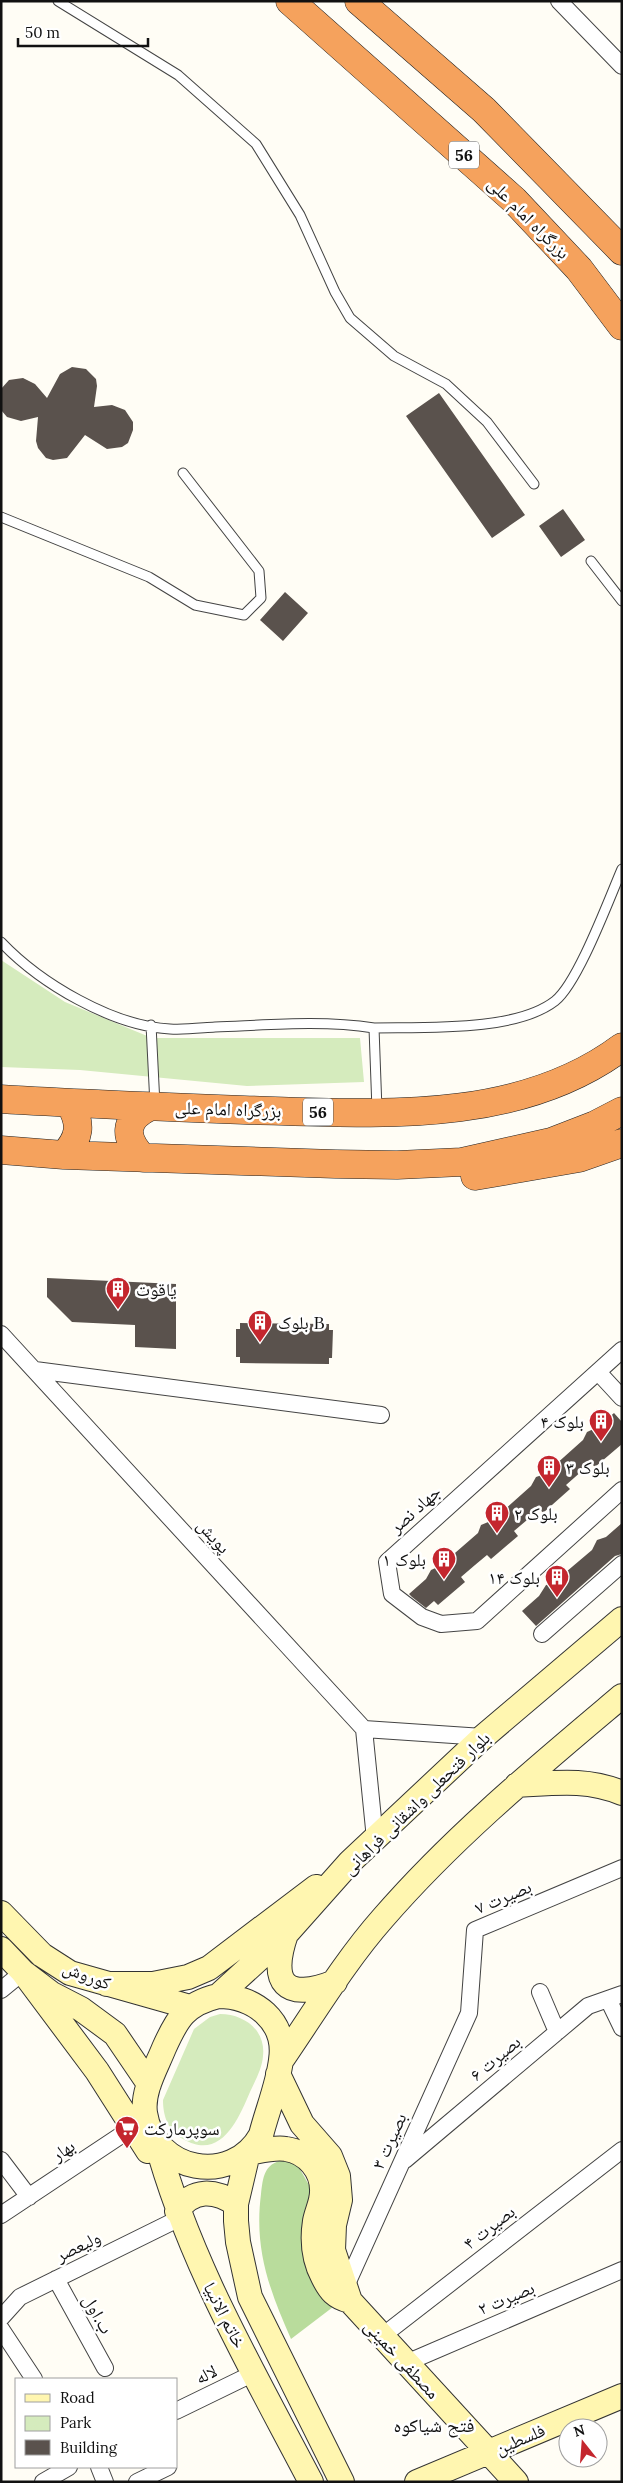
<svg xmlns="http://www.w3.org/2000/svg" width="623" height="2483" viewBox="0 0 623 2483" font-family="Lora,'Noto Naskh Arabic',serif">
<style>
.green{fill:#d5ebbd}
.forest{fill:#b9dc9c}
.building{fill:#5a524d}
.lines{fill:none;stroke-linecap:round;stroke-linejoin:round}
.lane-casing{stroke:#444;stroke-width:11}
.street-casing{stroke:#444;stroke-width:18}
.secondary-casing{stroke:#333;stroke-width:26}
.highway-casing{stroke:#222;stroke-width:29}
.lane{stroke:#fff;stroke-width:9}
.street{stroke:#fff;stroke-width:16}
.secondary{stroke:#fff6b0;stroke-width:24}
.highway{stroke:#f5a25d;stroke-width:28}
.labels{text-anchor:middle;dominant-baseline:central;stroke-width:5;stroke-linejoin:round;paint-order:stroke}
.shield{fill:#fff;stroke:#585858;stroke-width:1}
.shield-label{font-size:16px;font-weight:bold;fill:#111}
.street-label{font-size:18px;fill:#111;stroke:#fff}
.poi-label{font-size:18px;fill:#111;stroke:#fff;text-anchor:start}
.neighbourhood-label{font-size:19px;fill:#111;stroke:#fff}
</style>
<rect width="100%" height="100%" fill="#fffdf5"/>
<!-- green -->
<path class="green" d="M1,960L65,1002L152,1038H360L364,1082L247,1086L80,1070L1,1067Z
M220,2014C244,2014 266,2030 263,2056C262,2069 255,2081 250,2092C238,2120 221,2161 183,2139C168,2131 163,2116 163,2100L194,2029L210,2017Z"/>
<!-- forest -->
<path class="forest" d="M283,2160L297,2164L309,2185L323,2298L333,2307L291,2339C269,2289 254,2249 261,2194C263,2177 264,2164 283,2160Z"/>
<!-- building -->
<path class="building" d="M72,367L86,369L96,379L97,386L94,407L112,405L125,410L133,422V430L128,443L122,447L107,449L85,435L67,458L53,460L46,458L38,448L36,441L38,417L21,421L7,417L1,410V389L9,380L23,378L35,384L47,398L60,374Z
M439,393L525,515L492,538L406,416Z
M563,509L585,540L561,557L539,526Z
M285,592L308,613L283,641L260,620Z
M47,1278L176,1284V1349L135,1347V1325L72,1322L47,1297Z
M240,1323L329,1324V1330H333L332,1358H329V1364L240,1363V1357H236V1329H240Z
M614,1413L622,1422V1444L595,1467L591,1463L566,1485L570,1489L543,1513L540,1509L514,1531L518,1536L491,1559L487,1555L475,1565L461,1577L465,1582L438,1605L434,1601L426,1608L412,1597L409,1594L426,1579L431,1570L440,1566L478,1533L481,1525L493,1520L531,1486L536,1477L545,1474L583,1440L587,1432L598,1427Z
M622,1523V1554L615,1556L536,1626L522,1611L539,1596L546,1585L553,1583L592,1550L597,1540L606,1537Z"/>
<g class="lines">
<defs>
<path id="lane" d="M58,1L178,75L256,144L300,215L335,292L350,318L394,356L446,384L487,422L534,484
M1,517L149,577L195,605L244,615L261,598L259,571L183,473
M591,561L622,601
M1,942C40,983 112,1026 170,1029C184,1030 200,1028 215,1027C268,1025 322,1020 374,1028L377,1110
M151,1025L155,1105
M374,1028C424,1027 515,1032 555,1001C578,983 609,899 622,869"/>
<path id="street" d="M559,1L622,66
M1,1334L364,1729L375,1839
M622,1350L387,1562L392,1594L422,1617L441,1624L477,1621L622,1490
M35,1370L381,1415
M598,1372L622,1398
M542,1634L622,1564
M364,1729L483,1737
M1,1990L23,1972
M540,1992L557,2032
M608,1999L622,2028
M1,2160L29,2197
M405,2160L588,2006L622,1994
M1,2215L141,2122
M56,2279L105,2368
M346,2286L469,2013L475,1930L622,1868
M1,2318L20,2297L180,2218
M1,2329L34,2379
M381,2337L622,2150
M406,2363L622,2270
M176,2411L254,2373
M99,2467L105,2482
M43,2482L69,2467
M137,2482L168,2467"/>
<path id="secondary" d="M517,1785C554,1783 587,1778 622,1793
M1,1913L42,1955L70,1973L190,2007
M286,1934C269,1983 285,2002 335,1982
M1,1949L23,1972L52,1994L81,2009L115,2034L149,2084
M23,1972L97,2071L148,2151
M107,1984H153L188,1977L209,1968L316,1887
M218,1996L286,1934L350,1862L483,1737L622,1619
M218,1996C254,1996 287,2021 281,2060C278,2085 267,2111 261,2135C232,2187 154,2172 145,2113C142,2091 156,2068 164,2048C177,2019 185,2004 218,1996Z
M281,2061C314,2013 345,1961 383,1918C454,1836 539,1766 622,1696
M278,2074L302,2124L330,2156L338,2176L340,2200L334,2225L333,2250L350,2301L516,2482
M156,2140C189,2262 253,2371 311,2482
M177,2211C193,2188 215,2190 236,2204
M342,2482L250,2297L238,2242L236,2221V2204L248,2153C260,2151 274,2147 286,2149C307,2152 323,2171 322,2192C322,2202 317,2211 315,2221C312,2240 314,2260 323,2277C330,2291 335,2297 350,2301
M417,2482L622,2396"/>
<path id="highway" d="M290,1L514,200L579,269L622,326
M359,1L484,110L622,251
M1,1099C82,1104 163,1107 244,1110C369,1113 515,1127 622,1047
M1,1150L64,1155L335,1164L397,1165L462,1162L551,1142L595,1125L622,1111
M64,1155C80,1138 82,1124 70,1104
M143,1158C124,1138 123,1120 149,1107
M475,1176L579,1158L622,1143"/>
</defs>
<!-- lane casing -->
<use href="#lane" class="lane-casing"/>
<!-- street casing -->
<use href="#street" class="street-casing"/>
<!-- secondary casing -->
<use href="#secondary" class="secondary-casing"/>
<!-- highway casing -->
<use href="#highway" class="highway-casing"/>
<!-- lane -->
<use href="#lane" class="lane"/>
<!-- street -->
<use href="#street" class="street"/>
<!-- secondary -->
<use href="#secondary" class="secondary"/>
<!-- highway -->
<use href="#highway" class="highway"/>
</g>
<!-- icons -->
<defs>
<symbol id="building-pin" viewBox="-11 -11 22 30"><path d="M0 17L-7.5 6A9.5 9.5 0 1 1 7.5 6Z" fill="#c4262e" stroke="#fff"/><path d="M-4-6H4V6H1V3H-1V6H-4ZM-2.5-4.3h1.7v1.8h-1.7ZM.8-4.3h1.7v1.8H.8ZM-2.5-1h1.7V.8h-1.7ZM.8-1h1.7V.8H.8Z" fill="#fff"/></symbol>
<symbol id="supermarket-pin" viewBox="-11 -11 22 30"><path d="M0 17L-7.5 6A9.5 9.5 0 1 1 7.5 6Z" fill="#c4262e" stroke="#fff"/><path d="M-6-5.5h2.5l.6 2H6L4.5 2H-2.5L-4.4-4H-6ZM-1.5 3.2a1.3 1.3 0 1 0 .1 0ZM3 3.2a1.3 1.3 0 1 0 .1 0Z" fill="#fff"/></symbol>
</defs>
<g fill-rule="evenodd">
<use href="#building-pin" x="104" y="1275" width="28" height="38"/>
<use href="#building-pin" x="246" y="1308" width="28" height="38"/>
<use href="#building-pin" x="587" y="1407" width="28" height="38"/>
<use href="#building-pin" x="535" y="1453" width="28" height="38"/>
<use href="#building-pin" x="483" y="1499" width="28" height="38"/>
<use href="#building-pin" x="430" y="1545" width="28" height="38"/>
<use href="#building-pin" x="543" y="1563" width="28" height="38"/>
<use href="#supermarket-pin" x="113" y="2114" width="28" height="38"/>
</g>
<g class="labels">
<!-- shield labels -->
<g class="shield">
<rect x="449" y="141.5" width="30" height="27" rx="4"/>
<rect x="303" y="1098.5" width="30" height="27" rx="4"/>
</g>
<g class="shield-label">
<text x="464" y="155">56</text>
<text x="318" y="1112">56</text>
</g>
<!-- street labels -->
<g class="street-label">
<text transform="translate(529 218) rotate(45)">بزرگراه امام علی</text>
<text transform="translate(228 1109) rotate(2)">بزرگراه امام علی</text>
<text transform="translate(415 1509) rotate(-42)">جهاد نصر</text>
<text transform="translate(214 1536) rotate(48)">پویش</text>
<text transform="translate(416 1803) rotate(-44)">بلوار فتحعلی واشقانی فراهانی</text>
<text transform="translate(503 1897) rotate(-23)">بصیرت ۷</text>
<text transform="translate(87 1975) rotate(21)">کوروش</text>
<text transform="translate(495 2058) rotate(-40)">بصیرت ۶</text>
<text transform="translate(389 2141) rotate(-66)">بصیرت ۳</text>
<text transform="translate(63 2150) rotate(-34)">بهار</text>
<text transform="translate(489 2227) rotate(-38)">بصیرت ۴</text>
<text transform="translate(78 2246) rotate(-26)">ولیعصر</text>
<text transform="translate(506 2298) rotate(-23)">بصیرت ۲</text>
<text transform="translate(98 2314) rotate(61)">ب.اول</text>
<text transform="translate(225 2315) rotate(63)">خاتم الانبیا</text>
<text transform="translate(402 2359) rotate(47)">مصطفی خمینی</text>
<text transform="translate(206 2374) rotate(-26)">لاله</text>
<text transform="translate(520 2439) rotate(-23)">فلسطین</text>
</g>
<!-- poi labels -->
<g class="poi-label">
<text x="136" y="1289">یاقوت</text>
<text x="278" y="1322">بلوک B</text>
<text x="584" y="1421" text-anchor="end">بلوک ۴</text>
<text x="566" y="1467">بلوک ۳</text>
<text x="514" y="1513">بلوک ۲</text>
<text x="426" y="1559" text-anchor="end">بلوک ۱</text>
<text x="540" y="1577" text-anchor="end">بلوک ۱۴</text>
<text x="144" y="2128">سوپرمارکت</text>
</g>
<!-- neighbourhood labels -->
<g class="neighbourhood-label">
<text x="434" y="2425">فتح شیاکوه</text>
</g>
</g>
<!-- border -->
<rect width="623" height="2483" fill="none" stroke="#111111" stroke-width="5"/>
<!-- legend -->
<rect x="15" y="2378" width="162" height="90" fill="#ffffff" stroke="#a0a0a0"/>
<rect x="25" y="2394" width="25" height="8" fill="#fff6b0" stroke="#a0a0a0"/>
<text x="60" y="2403" font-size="15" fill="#111111">Road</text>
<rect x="25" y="2416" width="25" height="15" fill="#d5ebbd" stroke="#a0a0a0"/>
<text x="60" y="2428" font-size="15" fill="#111111">Park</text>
<rect x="25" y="2440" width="25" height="15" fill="#5a524d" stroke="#a0a0a0"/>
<text x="60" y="2453" font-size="15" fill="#111111">Building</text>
<!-- north arrow -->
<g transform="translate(583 2443) rotate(343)"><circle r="24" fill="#ffffff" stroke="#a0a0a0"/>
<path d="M0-4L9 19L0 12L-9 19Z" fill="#c4262e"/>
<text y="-8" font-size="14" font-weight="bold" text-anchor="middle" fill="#111111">N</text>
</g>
<!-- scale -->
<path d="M18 38v8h130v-8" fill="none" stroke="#111111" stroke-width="2.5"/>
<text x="25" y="38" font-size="15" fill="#111111" stroke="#ffffff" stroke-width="4" paint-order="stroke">50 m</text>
</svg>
